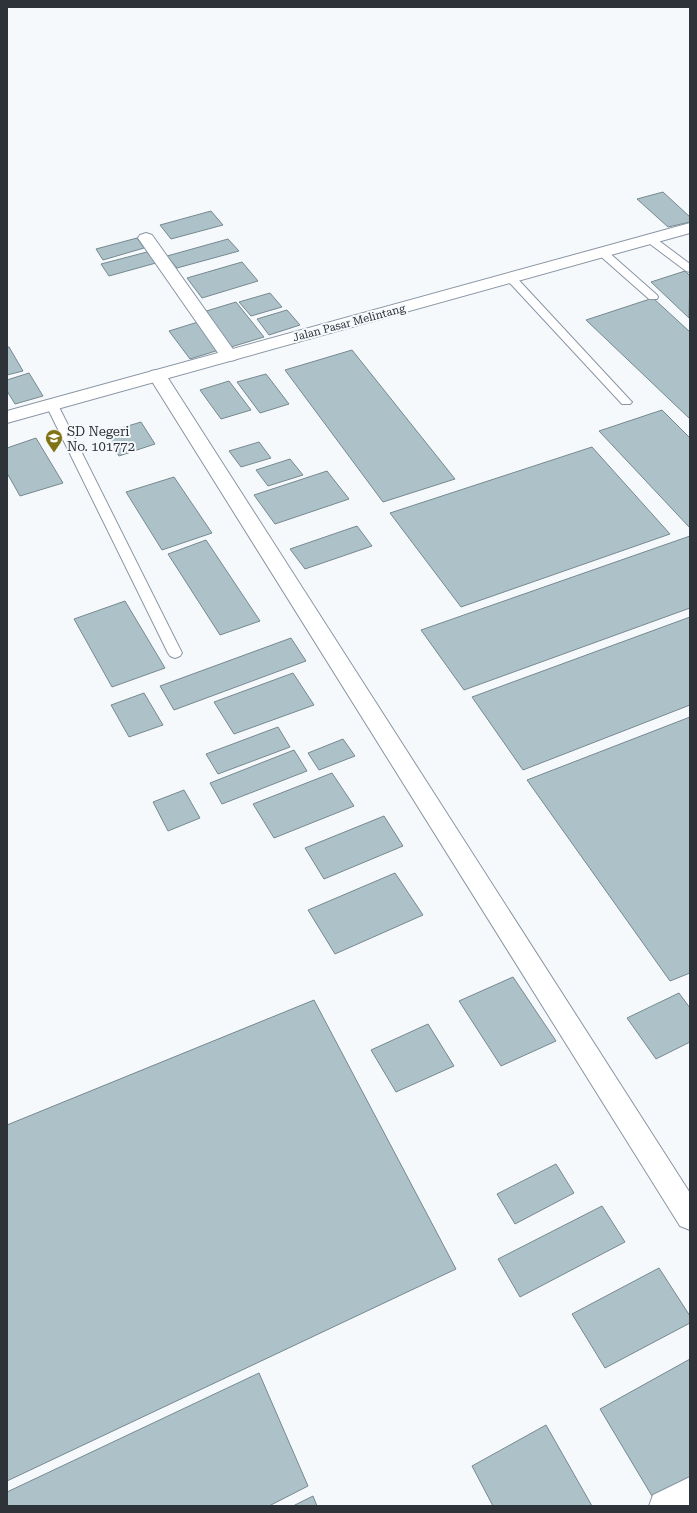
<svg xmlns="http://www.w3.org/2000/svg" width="697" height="1513" viewBox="0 0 697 1513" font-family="'Roboto Serif',serif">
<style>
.building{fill:#adc1c9;stroke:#768990}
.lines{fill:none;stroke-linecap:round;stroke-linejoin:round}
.service-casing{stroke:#8a96a4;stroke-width:2}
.minor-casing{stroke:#8a96a4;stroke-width:2}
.tertiary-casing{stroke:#8a96a4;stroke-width:2}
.service{fill:#fff;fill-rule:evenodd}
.minor{fill:#fff;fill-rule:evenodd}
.tertiary{fill:#fff;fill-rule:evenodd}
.labels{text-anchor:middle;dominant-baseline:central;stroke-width:4;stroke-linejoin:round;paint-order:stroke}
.far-street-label{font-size:11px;fill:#2e3339;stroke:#f6f9fc}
.poi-label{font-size:13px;fill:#2e3339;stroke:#f6f9fc;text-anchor:start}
</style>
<rect width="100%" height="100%" fill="#f6f9fc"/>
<!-- building -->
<path class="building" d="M663,192L690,217V222L668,227L637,199Z
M211,211L223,225L171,239L160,225Z
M137,238L144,248L103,260L96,249Z
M228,239L239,251L177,268L167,256Z
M147,252L156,263L109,276L101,264Z
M242,262L258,281L202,298L187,278Z
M685,271L690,276L689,318L651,282Z
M270,293L282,307L251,316L239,302Z
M653,298L690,332V419L586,320Z
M236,302L264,337L231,347L203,312Z
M287,310L300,325L269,335L257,319Z
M198,322L219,350L190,359L169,331Z
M7,347H9L23,371L7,375Z
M352,350L455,479L383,502L285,370Z
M29,373L43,396L15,404L7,391V380Z
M266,374L289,404L260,413L237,382Z
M229,381L251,410L221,419L200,390Z
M662,410L690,438V528L599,431Z
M141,422L155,444L119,456L105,433Z
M36,438L63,483L20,496L7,473V448Z
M259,442L271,458L241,467L229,451Z
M592,447L670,534L461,607L390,513Z
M290,459L303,475L268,486L256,470Z
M327,471L349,499L275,524L254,495Z
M174,477L212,533L162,550L126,492Z
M357,526L372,546L305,569L290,549Z
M690,536V608L464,690L421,630Z
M206,540L260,621L220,635L168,554Z
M125,601L165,668L112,687L74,619Z
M690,617V705L523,770L472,697Z
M291,638L306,661L174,710L160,686Z
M293,673L314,705L234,734L214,702Z
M144,693L163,725L129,737L111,705Z
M690,717V973L670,981L527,780Z
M278,727L290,747L218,774L206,754Z
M343,739L355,756L319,770L308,753Z
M294,750L307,771L222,804L210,783Z
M332,773L354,806L274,838L253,804Z
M184,790L200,818L168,831L153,802Z
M384,816L403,846L324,879L305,848Z
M395,873L423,915L335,954L308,910Z
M513,977L556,1041L501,1066L459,1001Z
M679,993L690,1008V1042L656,1059L627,1018Z
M314,1000L456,1269L7,1481V1125Z
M428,1024L454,1066L396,1092L371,1050Z
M556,1164L574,1193L515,1224L497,1194Z
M602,1206L625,1242L520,1297L498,1259Z
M659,1268L690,1316V1323L605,1368L572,1314Z
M690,1359V1480L655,1501L600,1409Z
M259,1373L308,1486L269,1506H7V1492Z
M546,1425L592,1506H493L472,1466Z
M313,1496L317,1506H293Z"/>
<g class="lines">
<defs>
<path id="service" d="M650,236L654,237L690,264V272L686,271L646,241L645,239Z
M602,249L606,250L657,295L658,297L657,299H649L598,254L597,252Z
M511,275L515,276L630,400L632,402L630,404H622L507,280L506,278Z
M52,401L56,402L58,405L182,653L180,656L175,658L170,656L168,653L46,405L48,402Z"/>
<path id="minor" d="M146,233L152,235L235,352L238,356L235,360L229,361L223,360L138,238L140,235Z
M157,370L163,371L166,375L690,1193V1230L680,1226L148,375L151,371Z
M690,1477V1506H649L653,1495Z"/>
<path id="tertiary" d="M690,223V233L7,423V411Z"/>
</defs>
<!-- service casing -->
<use href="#service" class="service-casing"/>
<!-- minor casing -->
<use href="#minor" class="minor-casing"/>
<!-- tertiary casing -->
<use href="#tertiary" class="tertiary-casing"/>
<!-- service -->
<use href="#service" class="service"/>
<!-- minor -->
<use href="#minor" class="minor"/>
<!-- tertiary -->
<use href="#tertiary" class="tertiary"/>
</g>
<!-- icons -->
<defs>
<symbol id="school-pin" viewBox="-11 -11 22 30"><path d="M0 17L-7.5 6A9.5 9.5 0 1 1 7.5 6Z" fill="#807315" stroke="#f6f9fc"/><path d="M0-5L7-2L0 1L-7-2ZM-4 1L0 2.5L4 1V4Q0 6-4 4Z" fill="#fff"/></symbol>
</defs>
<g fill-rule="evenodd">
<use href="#school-pin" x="44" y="428" width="20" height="27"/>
</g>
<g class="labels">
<!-- far-street labels -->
<g class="far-street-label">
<text transform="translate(349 323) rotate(-15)">Jalan Pasar Melintang</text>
</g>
<!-- poi labels -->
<g class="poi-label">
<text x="67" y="431">SD Negeri<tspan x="67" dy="15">No. 101772</tspan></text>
</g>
</g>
<!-- border -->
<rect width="697" height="1513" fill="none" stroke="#2e3339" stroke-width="16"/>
</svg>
